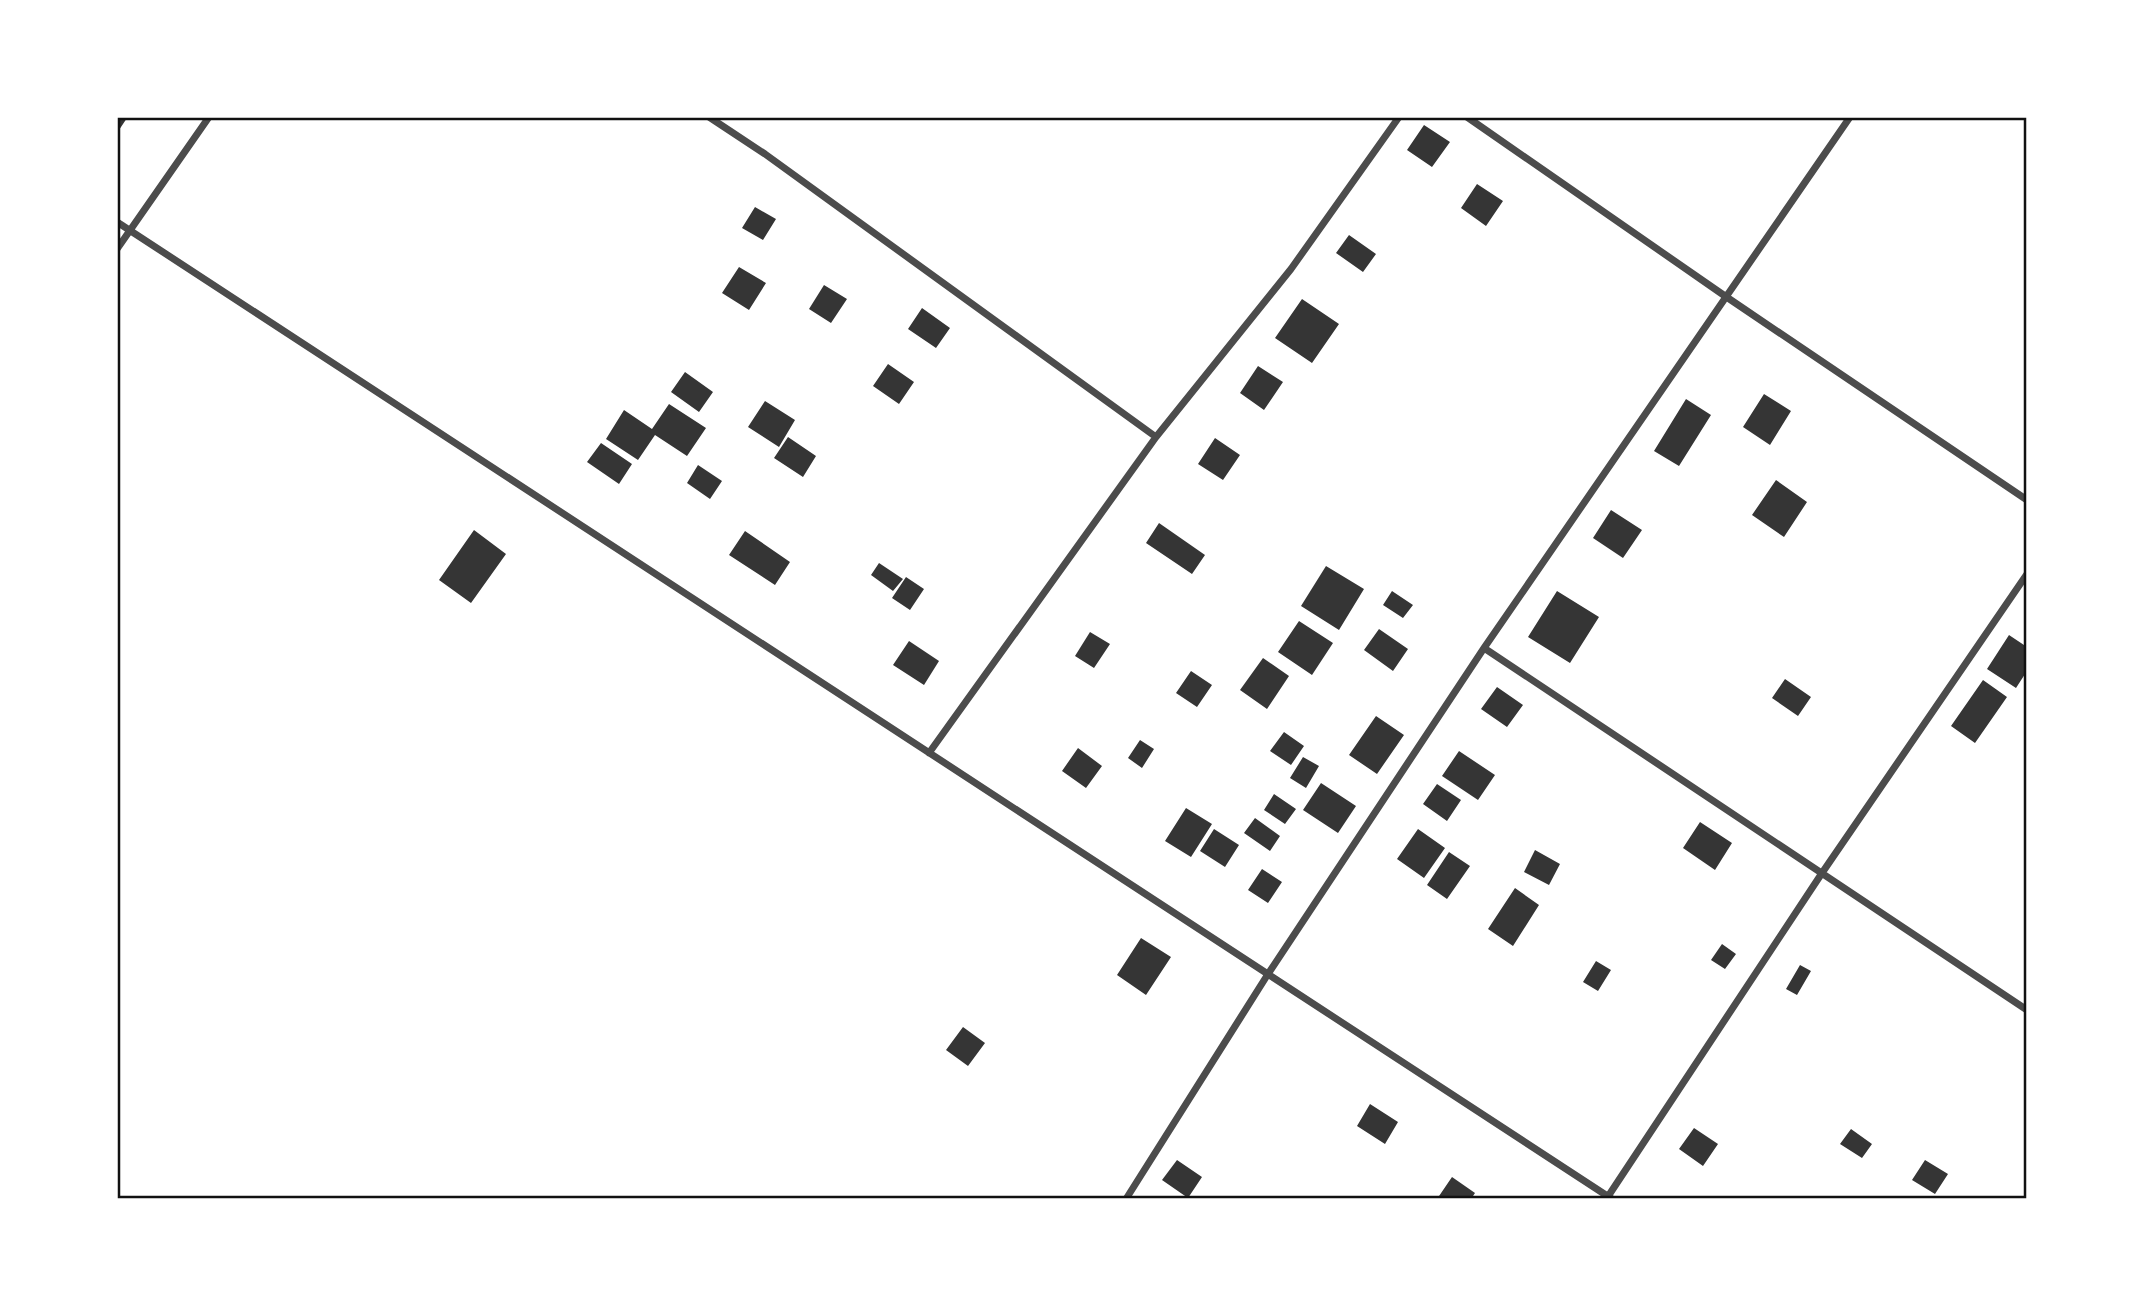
<svg xmlns="http://www.w3.org/2000/svg" width="2144" height="1316" viewBox="0 0 2144 1316" font-family="Arial,sans-serif">
<style>
.building{fill:#353535}
.lines{fill:none;stroke-linecap:round;stroke-linejoin:round}
.minor{stroke:#4c4c4c;stroke-width:7}
.neatline{fill:none;stroke:#111;stroke-width:2.5}
</style>
<rect width="100%" height="100%" fill="#fff"/>
<!-- building -->
<path class="building" d="M117,117L127,118L117,133Z
M1424,125L1450,142L1432,167L1407,150Z
M1477,184L1503,201L1486,226L1461,208Z
M755,207L776,219L763,240L742,228Z
M1349,235L1376,254L1363,272L1336,253Z
M739,267L766,283L749,310L722,293Z
M824,285L847,299L831,323L809,309Z
M1302,299L1339,324L1312,363L1275,338Z
M922,308L950,328L936,348L908,329Z
M888,364L914,382L899,404L873,386Z
M1258,366L1283,382L1264,410L1240,393Z
M685,372L713,392L699,412L671,392Z
M1764,394L1791,411L1770,445L1743,427Z
M1686,399L1711,415L1679,466L1654,451Z
M765,401L795,420L779,447L748,427Z
M669,404L706,428L687,456L655,435L638,460L606,439L624,410L652,429Z
M788,437L816,456L803,477L774,458Z
M1215,438L1240,455L1223,480L1198,464Z
M601,443L632,464L619,484L587,462Z
M698,465L722,481L710,499L687,483Z
M1776,480L1807,502L1784,537L1752,515Z
M1611,510L1642,530L1623,558L1593,538Z
M1159,523L1205,555L1192,574L1146,543Z
M474,530L506,554L471,603L439,580Z
M745,531L790,562L775,585L729,555Z
M879,563L903,579L893,591L871,575Z
M1326,566L1364,589L1339,630L1301,606Z
M906,577L924,589L910,610L892,598Z
M1392,591L1413,605L1403,618L1383,605Z
M1557,591L1599,617L1570,663L1528,637Z
M1299,621L1333,643L1312,675L1278,652Z
M1379,629L1408,649L1393,671L1364,650Z
M1090,632L1110,644L1094,668L1075,656Z
M2009,635L2027,647V671L2016,688L1987,669Z
M909,641L939,661L924,685L893,665Z
M1263,658L1289,676L1267,709L1240,690Z
M1191,671L1212,685L1197,707L1176,693Z
M1785,679L1811,697L1798,716L1772,698Z
M1983,680L2007,697L1975,743L1951,726Z
M1497,687L1523,705L1507,727L1481,709Z
M1376,716L1404,735L1377,774L1349,755Z
M1284,732L1304,746L1291,765L1270,751Z
M1140,740L1154,749L1142,768L1128,758Z
M1078,748L1102,766L1086,788L1062,771Z
M1459,751L1495,775L1478,800L1442,776Z
M1303,757L1319,766L1306,788L1290,778Z
M1321,783L1356,806L1338,833L1303,810Z
M1437,784L1461,800L1447,821L1423,804Z
M1274,794L1296,809L1285,824L1264,810Z
M1186,808L1212,824L1191,857L1165,841Z
M1255,818L1280,836L1270,851L1244,833Z
M1700,822L1732,843L1715,870L1683,848Z
M1214,829L1239,845L1225,867L1200,851Z
M1418,829L1445,848L1424,878L1397,859Z
M1535,850L1560,864L1549,885L1524,872Z
M1449,852L1470,866L1447,899L1427,885Z
M1262,869L1282,882L1268,903L1248,890Z
M1515,888L1539,905L1513,946L1488,929Z
M1141,938L1171,957L1146,995L1117,975Z
M1722,944L1736,954L1725,969L1711,960Z
M1596,961L1611,970L1598,991L1583,982Z
M1800,965L1811,971L1797,995L1786,989Z
M963,1027L985,1043L968,1066L946,1050Z
M1370,1104L1398,1122L1385,1144L1357,1126Z
M1694,1128L1718,1144L1703,1166L1679,1149Z
M1851,1129L1872,1144L1862,1158L1840,1144Z
M1177,1160L1202,1177L1188,1198L1162,1180Z
M1925,1160L1948,1174L1935,1194L1912,1180Z
M1452,1177L1475,1193L1471,1199H1437Z"/>
<g class="lines">
<!-- minor -->
<path class="minor" d="M709,117L765,154L1156,437
M1467,117L1725,296L2027,500
M117,222L1612,1199
M117,249L209,117
M1484,648L2027,1010
M929,753L1156,437L1291,269L1399,117
M1607,1198L1822,873L2027,574
M1126,1199L1268,974L1484,648L1850,117"/>
</g>
<!-- border -->
<rect width="2144" height="1316" fill="none" stroke="#ffffff" stroke-width="238"/>
<rect x="119" y="119" width="1906" height="1078" class="neatline"/>
</svg>
